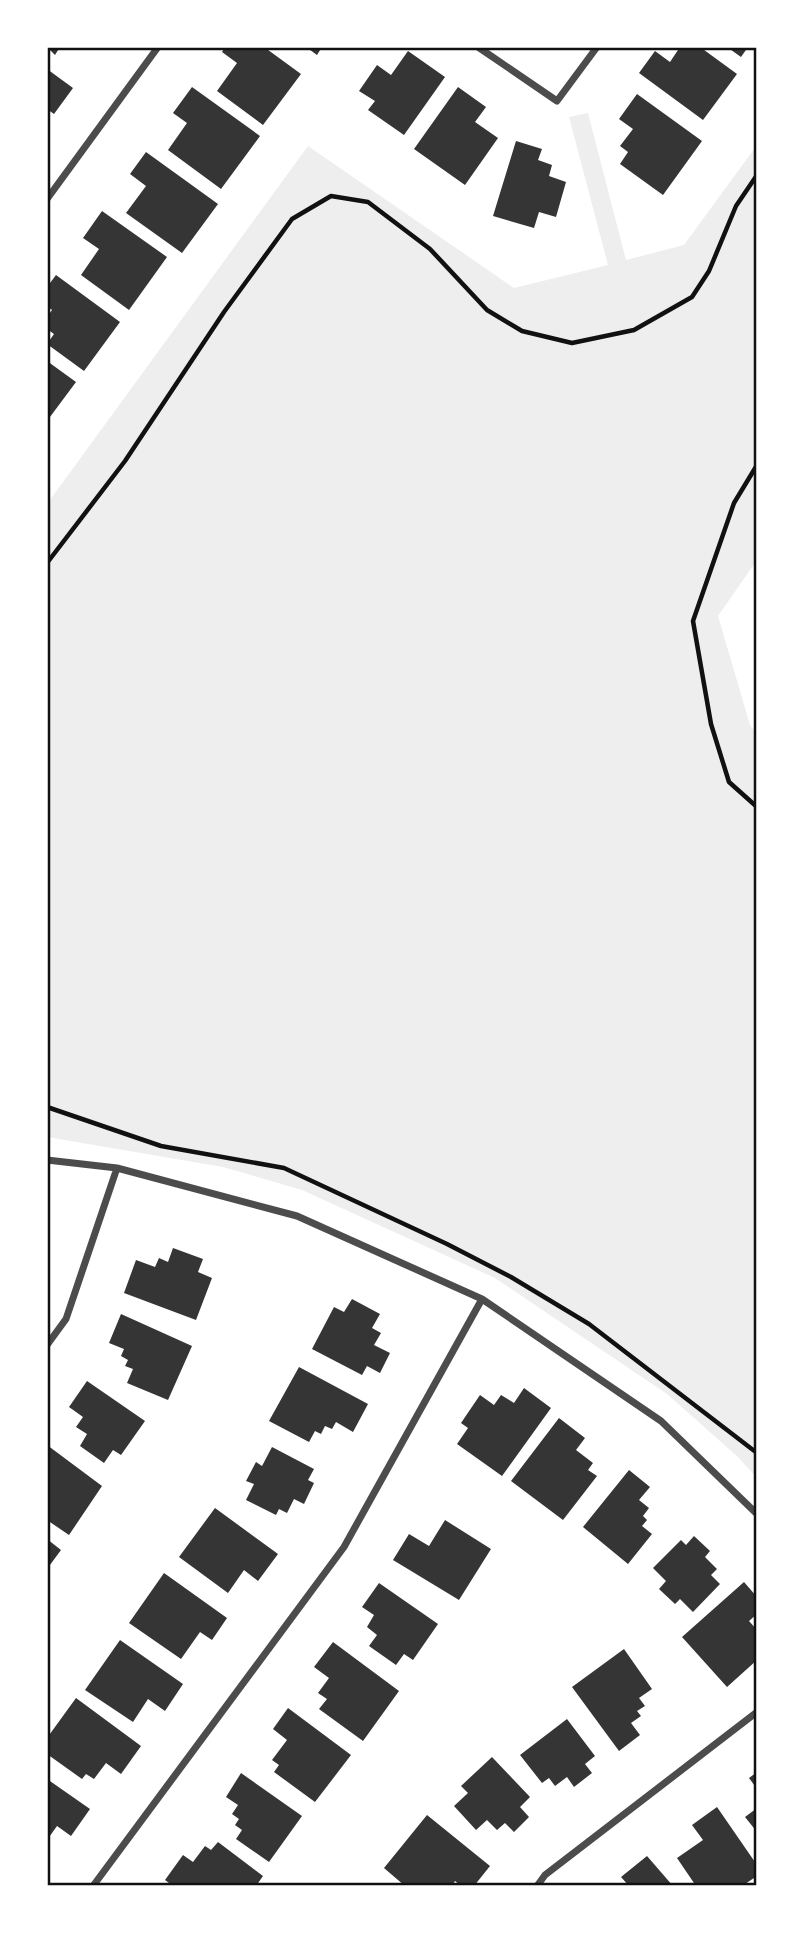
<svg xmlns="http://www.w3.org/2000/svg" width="804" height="1933" viewBox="0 0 804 1933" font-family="Mulish,sans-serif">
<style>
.green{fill:#eee}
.building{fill:#353535}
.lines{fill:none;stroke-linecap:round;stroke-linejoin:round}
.path{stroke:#111;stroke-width:4.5}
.minor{stroke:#4c4c4c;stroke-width:7}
.neatline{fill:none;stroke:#111;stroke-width:2.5}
</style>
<rect width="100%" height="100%" fill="#fff"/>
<!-- green -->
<path class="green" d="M588,113L626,260L684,245L757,145V560L718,616L750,725L757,734V1478L738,1457L667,1394L495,1278L302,1190L223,1167L47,1137V504L308,146L514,288L608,265L569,117Z"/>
<!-- building -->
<path class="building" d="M47,47H60L55,55Z
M225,47H264L301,74L263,125L217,91L237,63L222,52Z
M306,47H322L317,55Z
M680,47H700L737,74L703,120L639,73L655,51L670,62Z
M727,47H748L741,57Z
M408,51L445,77L404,135L368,110L375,101L359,91L377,65L391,75Z
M47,69L73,88L54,114L47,109Z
M192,87L260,136L221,189L168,150L187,123L173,113Z
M458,87L486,107L475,122L498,138L465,185L414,149Z
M637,94L702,141L663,195L620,164L628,152L620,146L633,129L619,119Z
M516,141L542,149L538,160L552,165L549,176L566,182L556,217L539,212L534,228L493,216Z
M146,152L218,204L182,253L126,213L146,186L130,174Z
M102,211L167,257L129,310L81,275L99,249L83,238Z
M56,275L120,322L84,371L47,344L54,334L47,329V317L52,310L47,306V287Z
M47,361L76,382L47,421Z
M173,1248L203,1259L198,1272L212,1278L196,1320L124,1293L136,1260L155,1267L159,1258L168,1262Z
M352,1299L380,1314L372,1328L381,1333L374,1345L390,1353L380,1373L367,1366L362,1375L312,1349L334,1307L344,1312Z
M121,1314L192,1346L168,1400L127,1383L133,1369L125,1366L128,1360L121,1356L124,1349L109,1343Z
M299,1367L368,1404L353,1432L336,1422L332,1429L325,1426L321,1434L315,1431L309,1442L269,1421Z
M87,1381L145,1421L121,1455L113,1450L104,1463L80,1446L87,1434L76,1427L83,1417L69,1407Z
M524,1388L551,1408L502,1476L457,1444L468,1428L461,1423L480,1395L494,1405L501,1395L514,1403Z
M559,1418L585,1438L576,1450L593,1463L588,1470L597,1476L563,1520L511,1481Z
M47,1445L102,1486L69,1535L47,1520Z
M272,1447L314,1469L308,1480L314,1483L304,1504L294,1499L287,1513L279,1509L276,1515L246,1500L254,1484L246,1481L256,1462L262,1466Z
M629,1470L650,1487L639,1500L649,1508L643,1516L647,1520L642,1526L652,1534L628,1564L583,1527Z
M215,1508L278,1554L258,1581L244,1570L228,1593L179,1557Z
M445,1520L491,1549L459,1600L393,1560L409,1534L429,1546Z
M694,1536L710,1551L705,1557L717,1569L711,1575L720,1584L693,1612L680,1599L675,1604L659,1589L666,1581L653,1568L681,1540L686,1545Z
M47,1539L61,1550L47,1569Z
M164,1573L227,1618L212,1640L200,1632L181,1659L129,1623Z
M744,1582L757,1597V1614L749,1621L757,1630V1660L727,1687L682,1637Z
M379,1583L438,1624L413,1660L404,1654L396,1665L369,1646L377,1635L367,1627L374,1615L362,1607Z
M120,1640L183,1684L165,1711L148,1699L133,1722L85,1690Z
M333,1642L399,1691L363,1741L319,1709L327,1699L318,1693L329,1678L314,1667Z
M624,1649L652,1689L639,1698L645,1706L637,1711L641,1716L631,1723L640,1735L619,1751L572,1687Z
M76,1698L141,1746L121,1774L106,1763L94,1779L86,1774L82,1779L47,1754V1738Z
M288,1708L351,1755L315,1802L274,1772L279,1765L272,1760L287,1740L273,1729Z
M567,1719L595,1756L585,1764L592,1773L574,1787L567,1777L555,1786L549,1778L542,1783L520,1755Z
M492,1757L530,1797L520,1807L529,1817L514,1832L505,1823L497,1830L487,1820L476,1830L454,1806L468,1793L461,1786Z
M757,1772V1789L749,1778Z
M241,1773L302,1816L269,1862L236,1839L242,1830L235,1825L239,1819L232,1814L238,1805L226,1797Z
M47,1779L90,1809L71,1836L57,1826L47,1840Z
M717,1807L757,1865V1876L742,1886H696L677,1858L703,1840L692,1825Z
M757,1808V1832L745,1817Z
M427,1815L490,1866L474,1886H461L455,1881L452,1886H405L384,1868Z
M218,1842L263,1876L256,1886H173L165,1880L183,1855L193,1862L205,1846L211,1850Z
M647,1856L673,1886H629L621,1877Z"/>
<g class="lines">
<!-- path -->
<path class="path" d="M757,465L734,503L693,621L711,724L729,782L757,807
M47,563L125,461L224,312L292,219L331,196L368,202L430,249L487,310L522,331L572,343L634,330L692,297L709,271L736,206L757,175
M47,1107L161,1146L284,1168L447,1244L511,1277L589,1324L757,1453"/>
<!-- minor -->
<path class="minor" d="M478,47L557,101L597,47
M47,199L158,47
M47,1160L117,1168L297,1216L482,1299L661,1421L757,1514
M47,1345L66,1319L117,1168
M93,1886L344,1547L482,1299
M537,1886L545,1875L757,1712"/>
</g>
<!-- border -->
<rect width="804" height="1933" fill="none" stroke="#ffffff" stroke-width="98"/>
<rect x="49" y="49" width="706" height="1835" class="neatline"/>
</svg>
